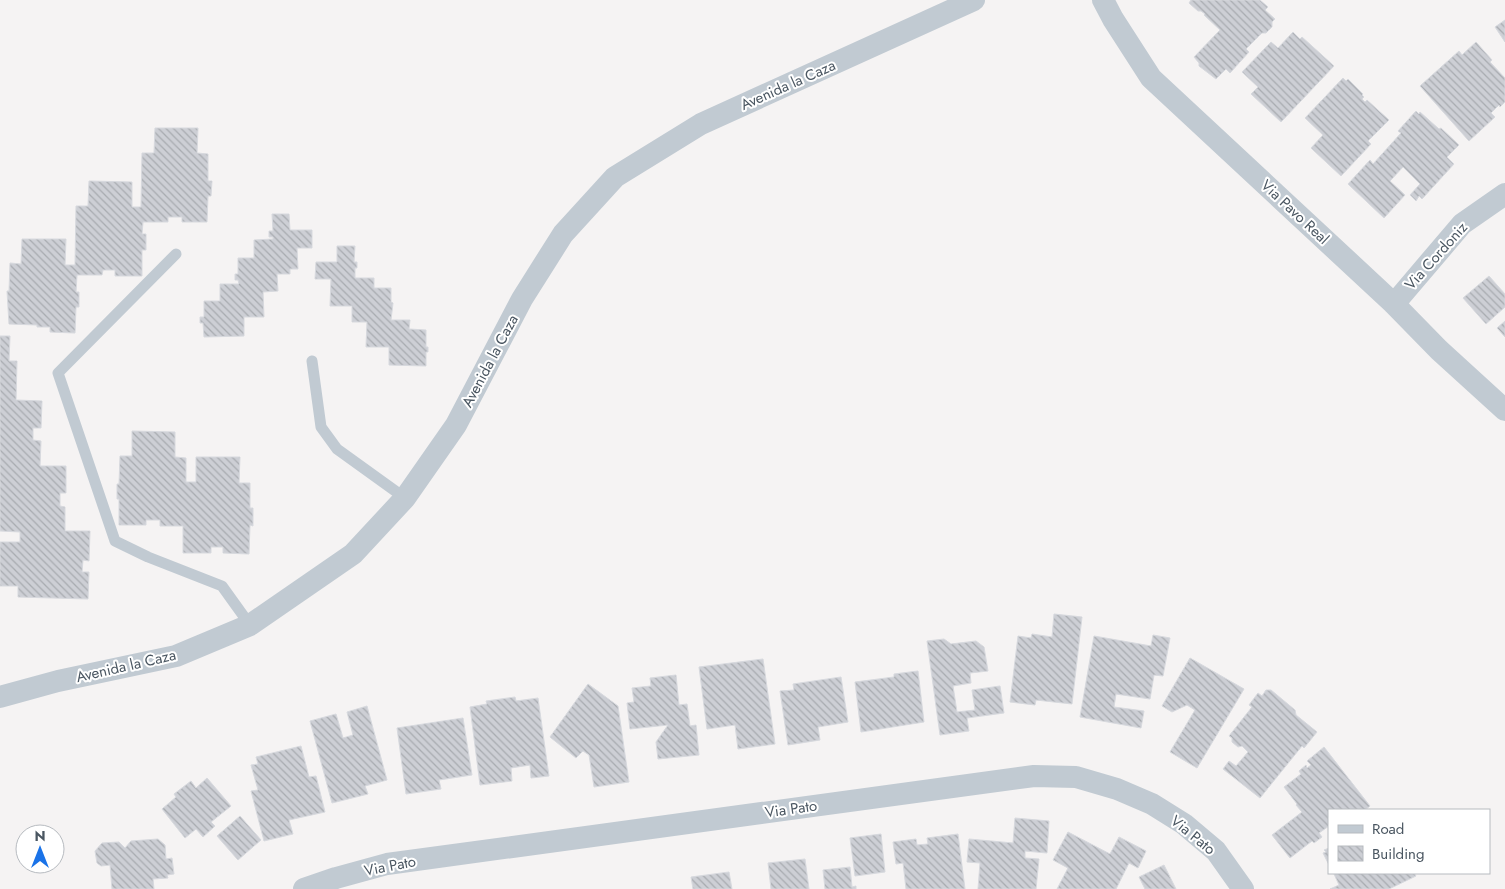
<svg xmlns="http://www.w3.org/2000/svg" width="1505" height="889" viewBox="0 0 1505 889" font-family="Jost,sans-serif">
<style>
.building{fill:url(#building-back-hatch);stroke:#d7d9de}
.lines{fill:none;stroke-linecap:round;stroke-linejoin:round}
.service{stroke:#c1cad2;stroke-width:11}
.minor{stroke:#c1cad2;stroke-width:22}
.labels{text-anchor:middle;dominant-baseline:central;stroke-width:4;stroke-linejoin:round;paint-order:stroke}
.street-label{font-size:15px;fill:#4a5661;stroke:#fff}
</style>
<defs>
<pattern id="building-back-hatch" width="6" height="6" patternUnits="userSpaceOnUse" patternTransform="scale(1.25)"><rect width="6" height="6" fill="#cdcfd5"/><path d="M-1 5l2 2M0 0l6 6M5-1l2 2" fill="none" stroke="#a8abb0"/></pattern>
</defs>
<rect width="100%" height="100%" fill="#f5f3f3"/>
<!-- building -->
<path class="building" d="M1191,0H1260L1268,7L1265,10L1275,19L1272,22V27L1266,33H1262L1246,49L1249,52L1230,73L1226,69L1216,79L1199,66V63L1194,57L1220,30L1204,15L1205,14L1201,11H1198L1189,3Z
M1505,20V42L1495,27Z
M1293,32L1300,39L1302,37L1334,66L1281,122L1251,94L1258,87L1242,72L1271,42L1278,48Z
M1476,42L1492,60L1490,62L1505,78V102L1500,107L1499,105L1491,113L1495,117L1469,141L1420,86L1459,51L1462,55Z
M1343,78L1346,81L1348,79L1363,94L1362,95L1364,97L1362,99L1365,102L1367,100L1389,120L1368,141L1371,144L1341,176L1311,148L1323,135L1305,118Z
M1416,111L1419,114L1420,112L1439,129L1441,128L1459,145L1447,157L1454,164L1422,199L1419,196L1416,201L1410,195L1420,184L1403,167L1390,181L1405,195L1384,218L1348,184L1370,160L1373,164L1401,133L1398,131Z
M155,128H198L197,153L208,154V181H212L211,196H208L207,222H182V217H168V222H143L142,234H146V250H142V276H115V270H103L102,275H77L76,292H79V307H76L75,333L50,332V327H37V325L9,324L7,291H9L10,263L21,264L22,239H66L65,265H75L76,206H88L89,181L132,182V207H141L142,153H154Z
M272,214H289L290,230H312V248H297L298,269H290V274H277L278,291L263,292L264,317H244V336L204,337L203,323H200V317H204V301H220V284H239L238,280H235V274H238V258H254V240L273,239V237H269V231H273Z
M337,246H355L354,262H357V268H355V278H374V288H391V302L393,303L391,320H410L409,329L426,330V347H428V352H426V366L389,365V347H366L367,322H352V306H330L331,279H315L316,262H337Z
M1489,276L1505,294V307L1486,324L1463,298Z
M1505,321V337L1497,328Z
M0,336H10L9,361H17L16,400L42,401L41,428H33V440L41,441L40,466H66V493H60V506L65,507V531H90L89,561L83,560L82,572H89L88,599L18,597V586H0V542H20V532L0,531Z
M132,431L175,432V457L186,458V482H196V457H240L239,483H250V508H253V526L250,525L249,554L223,553V547H211V553H183V526H160V520H146V525H119V499H117V484H119L120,456H132Z
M1054,614L1082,617L1072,704L1036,700L1035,705L1010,702L1018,636L1031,638L1032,634L1052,637Z
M1153,635L1170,638L1163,676L1154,675L1150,699L1116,694L1114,707L1144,711L1141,728L1080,717L1094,636L1151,646Z
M944,639L951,644L976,641L984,647L988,671L970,673L971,683L953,686L957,712L975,710L972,690L1000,686L1004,713L967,718L969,731L940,735L927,641Z
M1190,658L1244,689L1197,768L1170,752L1195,710L1187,705L1172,712L1162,706Z
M763,659L775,744L738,749L735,725L707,729L699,667Z
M918,671L924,722L861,732L855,682L894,677V674Z
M676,675L679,705L687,704L690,726L696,725L699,755L658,759L656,742L668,725L630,729L627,703L634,702L632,688L651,686L650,678Z
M841,677L848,722L818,727L820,740L788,745L780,691L794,690L793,684Z
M588,684L618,706L629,782L594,787L589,755L583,751L576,758L550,737Z
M1266,690H1271L1295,710L1296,715L1317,732L1304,748L1302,746L1260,798L1223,769L1229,761L1236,766L1248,752L1242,746L1238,747L1232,742V738L1229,736L1252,707L1249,705L1258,693L1262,696Z
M515,697L516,701L538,698L549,776L531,778L530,765L511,768L512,781L480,785L470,707L487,704L486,701Z
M367,706L387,780L365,786L368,794L332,803L310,721L336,714L343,738L353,735L347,712Z
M463,718L472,775L439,780L441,789L406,794L397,728Z
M301,746L309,777L316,776L325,812L289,820L293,834L264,841L251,791L258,790L251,765L258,764L256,757Z
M1324,747L1370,806L1365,810H1329V826L1319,833L1322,837L1314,843L1312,841L1290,858L1272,835L1302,812L1296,805L1297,804L1284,787L1301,774L1299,771L1306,765L1307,768L1311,765L1307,761Z
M207,778L231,806L211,822L215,826L203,837L196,829L185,838L162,809L176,797L174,794L191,781L196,788Z
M240,816L261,840L238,860L217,836Z
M1015,818L1049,821L1047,853L1025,851V858L1039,859L1036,889H978L980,863L967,862L969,839L1013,843Z
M1068,832L1110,854L1119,837L1146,851L1138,868L1129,863L1116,889H1057L1068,868L1053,860Z
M881,834L885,872L855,876L850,838Z
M958,834L965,889H906L903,863L896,864L893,842L916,839L917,845L928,844L927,838Z
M158,839L165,845L166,859L172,858L174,874L167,875L168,878L153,879L154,889H112L110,865L101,866L97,863L95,851L102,843L119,842L125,848L131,841Z
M1329,848V865L1323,853L1326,852L1324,850Z
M805,859L809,889H771L768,863Z
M1164,865L1176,889H1145L1139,877Z
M850,867L852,887L856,886V889H825L823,870Z
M729,872L732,889H693L691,877Z
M1335,873H1414L1416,876L1389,889H1330L1339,885L1334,874Z"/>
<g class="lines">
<!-- service -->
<path class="service" d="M176,254L58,373L115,541L148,557L222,586L250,625
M312,361L321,427L337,449L405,498"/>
<!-- minor -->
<path class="minor" d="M1103,0L1113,19L1151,78L1394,304L1439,350L1505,410
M1394,304L1462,224L1505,194
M0,697L58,681L176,656L250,625L353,554L405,498L456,425L522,299L563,234L615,177L701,124L974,0
M304,889L336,878L387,864L1034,776L1076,777L1117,789L1152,804L1184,824L1216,851L1243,889"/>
</g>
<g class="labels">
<!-- street labels -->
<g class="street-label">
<text transform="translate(788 85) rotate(-24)">Avenida la Caza</text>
<text transform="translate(1295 212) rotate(43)">Via Pavo Real</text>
<text transform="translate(1436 256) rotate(-48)">Via Cordoniz</text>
<text transform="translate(490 361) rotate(-62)">Avenida la Caza</text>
<text transform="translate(126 666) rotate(-13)">Avenida la Caza</text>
<text transform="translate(791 809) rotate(-8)">Via Pato</text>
<text transform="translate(1193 835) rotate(39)">Via Pato</text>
<text transform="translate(390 866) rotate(-11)">Via Pato</text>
</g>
</g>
<!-- legend -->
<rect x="1328" y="809" width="162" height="65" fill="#ffffff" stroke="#b7bbc0"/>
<rect x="1338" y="825" width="25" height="8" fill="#c1cad2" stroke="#b7bbc0"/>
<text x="1372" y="834" font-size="15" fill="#4a5661">Road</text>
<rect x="1338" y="846" width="25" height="15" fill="url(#building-back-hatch)" stroke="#b7bbc0"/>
<text x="1372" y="859" font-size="15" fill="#4a5661">Building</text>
<!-- north arrow -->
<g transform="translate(40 849)"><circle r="24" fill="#ffffff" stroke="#b7bbc0"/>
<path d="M0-4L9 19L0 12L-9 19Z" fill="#1a73e8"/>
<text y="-8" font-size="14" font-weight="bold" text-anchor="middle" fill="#4a5661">N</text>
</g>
</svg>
